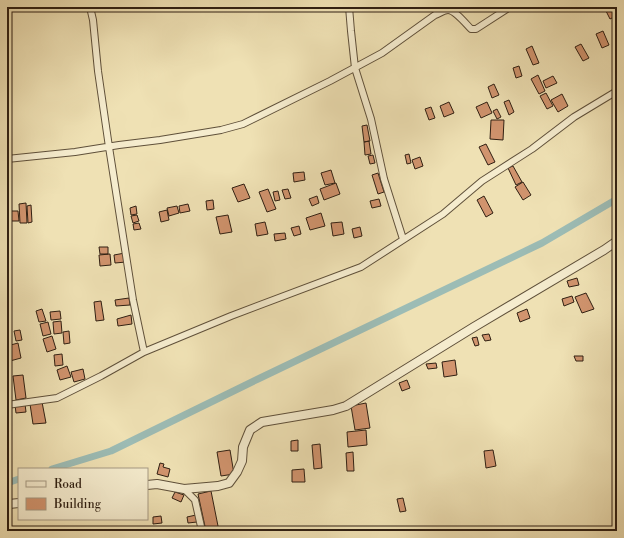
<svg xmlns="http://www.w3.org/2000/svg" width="624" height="538" viewBox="0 0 624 538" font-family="'Libre Bodoni',serif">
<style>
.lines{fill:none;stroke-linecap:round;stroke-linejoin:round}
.canal{stroke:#9cbcb5;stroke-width:7}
.building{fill:#d1946e;stroke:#2f1f12}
.minor-casing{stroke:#5f503a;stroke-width:8}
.tertiary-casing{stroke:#5f503a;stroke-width:10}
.minor{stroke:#f5ecce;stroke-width:6}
.tertiary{stroke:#f5ecce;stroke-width:8}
</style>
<rect width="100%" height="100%" fill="#efe1b4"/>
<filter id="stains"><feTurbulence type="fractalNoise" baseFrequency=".005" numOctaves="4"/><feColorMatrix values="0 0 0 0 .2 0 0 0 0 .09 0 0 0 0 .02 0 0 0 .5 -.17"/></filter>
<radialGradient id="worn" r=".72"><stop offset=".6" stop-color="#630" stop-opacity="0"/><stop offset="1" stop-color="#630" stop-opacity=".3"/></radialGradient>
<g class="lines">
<!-- canal -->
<path class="canal" d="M52,469L111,451L258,379L542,243L617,199
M7,483L19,479"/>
</g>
<!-- building -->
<path class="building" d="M612,8L616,16L610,19L606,11Z
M603,31L609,45L602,48L596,34Z
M581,44L589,58L583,61L575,47Z
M532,46L539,63L533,65L526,49Z
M519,66L522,76L516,78L513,68Z
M538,75L545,91L539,94L531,79Z
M553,76L557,83L546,88L543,81Z
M494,84L499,95L492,98L488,87Z
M546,93L553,106L547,109L540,96Z
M562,94L568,106L558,112L551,100Z
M509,100L514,112L509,115L504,102Z
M449,102L454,113L444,117L440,106Z
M487,102L492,113L481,118L476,107Z
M431,107L435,118L429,120L425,109Z
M497,109L501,117L497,119L493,111Z
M491,120H504L503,140L490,139Z
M367,125L370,141L364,142L362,126Z
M369,141L371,154L365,155L364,142Z
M486,144L495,162L488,165L479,147Z
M409,154L411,163L407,164L405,155Z
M373,155L375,163L370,164L368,156Z
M420,157L423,166L415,169L412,160Z
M513,166L522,182L516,185L508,168Z
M331,170L335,183L325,185L321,173Z
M304,172L305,180L294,182L293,173Z
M378,173L384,192L378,194L372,175Z
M523,182L531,195L523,200L515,187Z
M336,183L340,194L324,200L320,189Z
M244,184L250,198L238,202L232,188Z
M268,189L276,209L267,212L259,192Z
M288,189L291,198L285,199L282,190Z
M278,191L280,200L275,201L273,192Z
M317,196L319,203L312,206L309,199Z
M484,196L493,213L486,217L477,200Z
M379,199L381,206L372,208L370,201Z
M213,200L214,209L207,210L206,201Z
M26,203L27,223H20L19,204Z
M188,204L190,211L180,213L179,206Z
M31,205L32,222L28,223L27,206Z
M136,206L137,214L131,215L130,208Z
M177,206L179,213L169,216L167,208Z
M167,210L169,220L161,222L159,212Z
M7,211H18L19,221H7Z
M321,213L325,226L310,230L306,218Z
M137,215L139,221L133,223L131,216Z
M228,215L232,232L220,234L216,217Z
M265,222L268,234L257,236L255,224Z
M342,222L344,234L333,236L331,223Z
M139,223L141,229L134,230L133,224Z
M299,226L301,234L294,236L291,228Z
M360,227L362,236L354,238L352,229Z
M285,233L286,239L275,241L274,234Z
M99,247H108V254H100Z
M125,253L126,262L115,263L114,255Z
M110,254L111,265L100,266L99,255Z
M577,278L579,285L569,287L567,281Z
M586,293L594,309L582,313L575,297Z
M572,296L574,302L564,306L562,299Z
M129,298L130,305L116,306L115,300Z
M101,301L104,320L96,321L94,302Z
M42,309L46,321L39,322L36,311Z
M527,309L530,318L520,322L517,313Z
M60,311L61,319L51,320L50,312Z
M131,315L132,324L118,326L117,319Z
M61,321L62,333L54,334L53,322Z
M48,322L51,334L43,336L40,324Z
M20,330L22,340L16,341L14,331Z
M69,331L70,343L64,344L63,332Z
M489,334L491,340L485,341L482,335Z
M52,336L56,349L47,352L43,339Z
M477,337L479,345L475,346L472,338Z
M18,343L21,358L10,361L7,346Z
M62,354L63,365L55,366L54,355Z
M574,356H583V361H576Z
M455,360L457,375L444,377L442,362Z
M436,363L437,368L428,369L426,364Z
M67,366L71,377L60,380L57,370Z
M83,369L85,379L74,382L71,372Z
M23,375L26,398L16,400L13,376Z
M407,380L410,388L402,391L399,383Z
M42,402L46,423L33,424L30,404Z
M366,403L370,428L355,430L351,406Z
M25,404L26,412L16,413L15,405Z
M366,430L367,445L348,447L347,432Z
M298,440V451H291V441Z
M320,444L322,468L314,469L312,445Z
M230,450L234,474L221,476L217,452Z
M493,450L496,466L486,468L484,451Z
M353,452L354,471H347L346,453Z
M160,463L164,464L163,467L170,469L168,477L157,474Z
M304,469L305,482H292V470Z
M211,491L219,531H206L198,494Z
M175,492L184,495L181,502L172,498Z
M403,498L406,511L400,512L397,499Z
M196,515L197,522L188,523L187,517Z
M161,516L162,523L153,524V517Z"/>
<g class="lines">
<defs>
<path id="minor" d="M90,7L93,20L98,71L109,147L133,300L144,352
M349,7L351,31L355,68L371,119L384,179L403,239
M7,159L75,152L119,145L160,140L221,130L243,124L330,81L382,53L435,15C439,14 444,10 448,10C455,10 466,24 471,29H476L510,7
M7,405L57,398L101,376L144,352L231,316L361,267L443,214L482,181L532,149L574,117L617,91
M184,489L195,500L202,531"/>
<path id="tertiary" d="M147,485L157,484L184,489L218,486L229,483L237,472L242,461L243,447L250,430L262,422L333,410L346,406L474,327L604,250L617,241
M7,506L9,504L19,503"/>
</defs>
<!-- minor casing -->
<use href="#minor" class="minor-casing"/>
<!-- tertiary casing -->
<use href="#tertiary" class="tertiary-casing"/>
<!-- minor -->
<use href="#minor" class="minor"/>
<!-- tertiary -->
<use href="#tertiary" class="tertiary"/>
</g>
<!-- margin -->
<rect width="624" height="538" fill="none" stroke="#efe1b4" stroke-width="24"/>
<rect x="8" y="8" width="608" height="522" fill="none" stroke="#2f1f12" stroke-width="2"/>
<rect x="12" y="12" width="600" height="514" fill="none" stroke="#2f1f12"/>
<!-- legend -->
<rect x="18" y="468" width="130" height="52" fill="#f5ecce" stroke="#a69a83"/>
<rect x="26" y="481" width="20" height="6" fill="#f5ecce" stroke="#a69a83"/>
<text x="54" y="488" font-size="12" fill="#2f1f12">Road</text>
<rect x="26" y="498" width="20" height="12" fill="#d1946e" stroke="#a69a83"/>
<text x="54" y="508" font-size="12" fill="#2f1f12">Building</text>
<rect width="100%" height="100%" filter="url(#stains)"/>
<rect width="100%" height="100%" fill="url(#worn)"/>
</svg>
